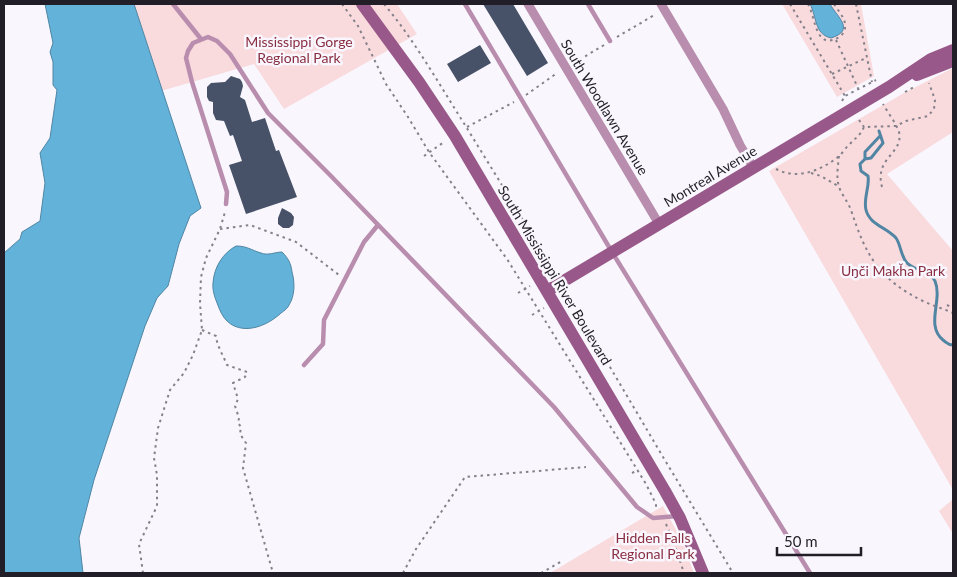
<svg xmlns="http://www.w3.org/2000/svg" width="957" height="577" viewBox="0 0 957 577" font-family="Lato,sans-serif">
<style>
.green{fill:#f9dadd}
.water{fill:#63b2d9;stroke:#5086a4}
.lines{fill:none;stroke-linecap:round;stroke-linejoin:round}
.stream{stroke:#5086a4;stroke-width:3}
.building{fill:#475167}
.path{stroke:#84818a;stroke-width:2;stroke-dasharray:2.5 4;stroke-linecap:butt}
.lane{stroke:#b98dae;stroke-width:4.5}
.street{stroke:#b98dae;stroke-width:9}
.secondary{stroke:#985889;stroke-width:12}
.labels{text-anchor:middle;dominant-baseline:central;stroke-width:5;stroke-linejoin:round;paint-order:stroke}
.park-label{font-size:14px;fill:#892d41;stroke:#f9f7fd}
.street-label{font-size:14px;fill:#221e28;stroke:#f9f7fd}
</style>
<rect width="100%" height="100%" fill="#f9f7fd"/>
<!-- green -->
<path class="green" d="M134,4H397L417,34L284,109L254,64L161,91Z
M782,4H861L874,76L837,97Z
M953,68V132L887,174L953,251V490L769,171L904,93Z
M953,499V534L939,511Z
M663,506L682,541L694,573H550Z"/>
<!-- water -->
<path class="water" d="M45,4H134L201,208L190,216L179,244L168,286L157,298L145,326L94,480L79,538L83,573H4V253L20,239L22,232L40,221L45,183L40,153L50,138L57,90L53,85V62L50,52L53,43Z
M810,4H830C837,17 856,30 831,38C814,34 817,17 810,4Z
M236,246C247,246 251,250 261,253C268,256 275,252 282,252C288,258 291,263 292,272C295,282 295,296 289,305C288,308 284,311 281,313C262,331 230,338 219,308C216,300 212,292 213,283C214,267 223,253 236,246Z"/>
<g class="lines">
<!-- stream -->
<path class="stream" d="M879,131L883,143L871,158L865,159L860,164L861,171L868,176C870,187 863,198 866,210C870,225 886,227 896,238C901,245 901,257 907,263C915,271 930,270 935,281C943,300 925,325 943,340C947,343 948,345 953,345
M865,159V152L880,136"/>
</g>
<!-- building -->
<path class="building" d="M483,4H513L548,63L527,76Z
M480,45L491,63L458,82L447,64Z
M231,76L240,79L242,82L243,86L240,97L245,100L252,122L265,118L276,151L279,150L297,197L246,214L229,165L242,161L233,135L230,136L224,121L216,120L213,113V102L209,101L207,97V87L211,83L225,82Z
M282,208L291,213L294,217L293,225L289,228H283L278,224V218Z"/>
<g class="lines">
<!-- path -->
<path class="path" d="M335,4H336
M342,4L358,26L386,84L408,117L429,152L507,259L646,484L656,504V510
M384,4C415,41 439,84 465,125C495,174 526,223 554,273
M790,4L845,96
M808,4C816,18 815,53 841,36C851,24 841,15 834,4
M856,4L872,82
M617,37L656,14
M836,40L858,88
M574,63L604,45
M832,74L866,58
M905,92L914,87
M526,95L557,73
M842,101L845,96L876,80
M859,120L864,127
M467,127L514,102
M424,156L444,142
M839,156C838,166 836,177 839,187C842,195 848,202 851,210C866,256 879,280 925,302C934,306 944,309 953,313
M776,169C797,180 820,171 838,157C842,154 845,148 849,145C855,138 860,136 864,127L896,126L906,121L928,116L934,109L935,100L929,83
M811,173L821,176L838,186
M882,187C874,157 904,154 899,132C896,123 888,113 883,104
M220,229L250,225L296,242L339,275
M518,293L530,286
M567,294L663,457L733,573
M947,305L953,308
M532,315L544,308
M202,330L216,336C217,346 223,355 227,365L247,372L245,377L233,383L238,399L235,406L239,418L238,423L241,427L240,434L246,443L243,468L273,573
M632,473L638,470
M666,524L673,540L684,573
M143,573L139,544L157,506V475L154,458L158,428L170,390L184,373L193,355L202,330L200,303L201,277L206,258L220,229L225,212
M403,573L416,549L465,477L586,467
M541,573L562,561"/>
<!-- lane -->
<path class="lane" d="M173,4L201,39
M465,4L612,252L810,573
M588,4L610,41
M226,204L227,192L192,82L186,58L188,51L193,43L208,37L217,41L230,54L268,113L330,175L554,407L637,507L653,518L678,516
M304,365L323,344L324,320L364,242L378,225"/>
<!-- street -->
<path class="street" d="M528,4L659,224
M661,4L723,109L740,145L753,167"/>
<!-- secondary -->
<path class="secondary" d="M362,4L419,82L455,136L665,491L680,518L703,573
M917,75L953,61
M547,291L889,87L931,59L953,50"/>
</g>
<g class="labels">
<!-- park labels -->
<g class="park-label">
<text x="299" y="41">Mississippi Gorge<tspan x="299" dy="16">Regional Park</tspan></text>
<text x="893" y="270">Uŋči Makȟa Park</text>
<text x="653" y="537">Hidden Falls<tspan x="653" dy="16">Regional Park</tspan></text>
</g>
<!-- street labels -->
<g class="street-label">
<text transform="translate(605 107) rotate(59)">South Woodlawn Avenue</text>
<text transform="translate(710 176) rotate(-31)">Montreal Avenue</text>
<text transform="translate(555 275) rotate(59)">South Mississippi River Boulevard</text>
</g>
</g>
<!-- border -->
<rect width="957" height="577" fill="none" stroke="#221e28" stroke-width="10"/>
<!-- scale -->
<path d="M777 547v8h84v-8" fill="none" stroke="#221e28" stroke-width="2.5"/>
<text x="784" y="547" font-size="15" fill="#221e28" stroke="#f9f7fd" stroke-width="4" paint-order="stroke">50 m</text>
</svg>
